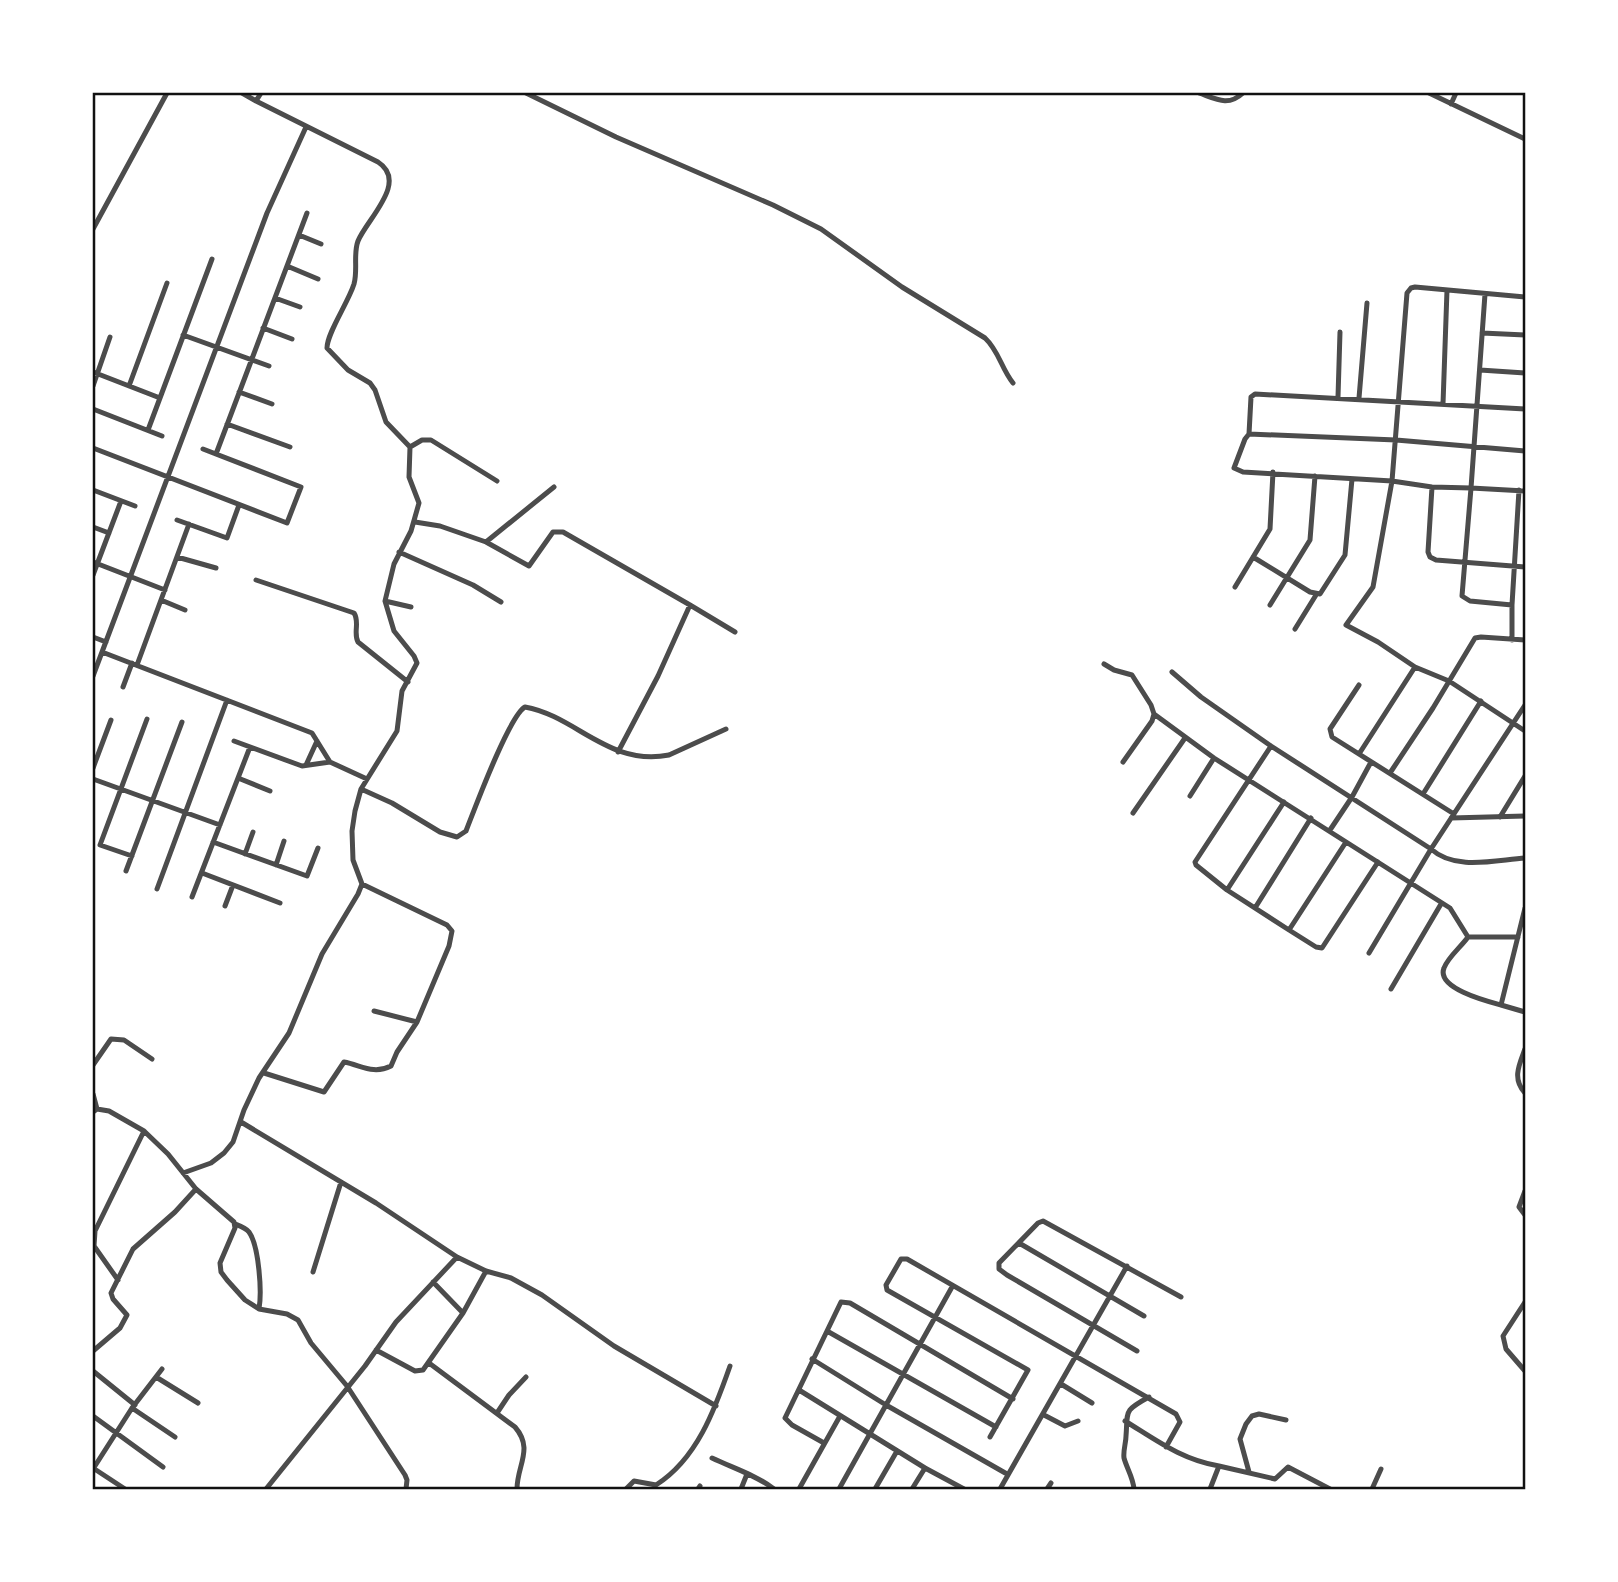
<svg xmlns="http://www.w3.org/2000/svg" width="1618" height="1582" viewBox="0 0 1618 1582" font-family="'Asap Condensed',sans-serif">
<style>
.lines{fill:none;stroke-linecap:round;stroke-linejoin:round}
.minor{stroke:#4c4c4c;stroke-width:5}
.neatline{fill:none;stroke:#111;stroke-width:2.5}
</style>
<rect width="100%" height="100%" fill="#fff"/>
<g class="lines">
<!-- minor -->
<path class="minor" d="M242,93L256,101L261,93
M526,93L616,137L773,205L821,229L902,287L985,338C999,351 1001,368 1013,383
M1199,93C1216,99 1228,107 1243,93
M1429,93L1525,139
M1451,104L1456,93
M93,229L167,93
M299,235L321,244
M287,266L318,279
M1485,294L1471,488L1525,491
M1525,297L1415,287L1411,288L1407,293L1392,481L1373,587L1346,625L1378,642L1415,667L1449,681L1525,731
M275,298L300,307
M263,328L292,339
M1482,333L1525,335
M183,335L269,366
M1480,370L1525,373
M93,372L160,398
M93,386L110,337
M129,386L167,283
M239,392L272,404
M1338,397L1340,332
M1359,398L1367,303
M1443,404L1447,290
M93,409L162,436
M227,424L290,447
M148,430L212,259
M1249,434L1396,440L1525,451
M410,447L422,440H431L497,481
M93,448L287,523L301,487L203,449
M216,454L307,213
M1432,487L1428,552L1430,557L1436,560L1525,567
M93,490L135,506
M177,520L227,538L239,505
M415,522L440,526L486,542L554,487
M93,527L109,533
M486,542L529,566L553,532H563L690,605L735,632
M399,552L473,585L501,602
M177,557L216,568
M1253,557L1310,592L1320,594L1345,555L1352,479
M93,562L165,590
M93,575L121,501
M256,580L354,613C360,622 353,633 358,642L408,682
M1235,587L1270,529L1273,472
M161,600L185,610
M385,601L411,607
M1270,605L1310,540L1315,476
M1512,605L1470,601L1462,596L1471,488L1432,487L1392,481L1243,472L1234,468L1245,439L1249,434L1251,397L1255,394L1525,409
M1295,629L1316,595
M93,637L106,642
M1512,640V605L1519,490
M102,652L312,733L330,762
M1104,664L1114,670L1132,675L1151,705L1154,714
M137,665L189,524
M1172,672L1201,697L1271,746
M93,676L267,213L306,127
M1359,685L1330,729L1332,737L1454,814
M123,687L132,663
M234,741L302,766L330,762L367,779
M618,752L658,676L690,605
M1359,754L1415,667
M1123,762L1152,721L1154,714L1214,758L1450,908L1468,937
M306,765L317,741
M93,768L111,720
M1390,773L1433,708L1475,638L1481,637L1525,640
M238,778L270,791
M93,779L220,825
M361,789L392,803L440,832L457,837L466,831C475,808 509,716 525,707C576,716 609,767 669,755L726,729
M1423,794L1481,701
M1190,796L1214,758
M1133,813L1185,738
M1500,817L1525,776
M1451,818L1525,816
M1330,830L1352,797L1371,762
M213,842L307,876L318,848
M1346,842L1289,930L1227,890L1196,865L1195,862L1271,746L1431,849C1455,871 1495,860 1525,858
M245,854L253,832
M132,856L100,845L147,719
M276,865L284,841
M126,871L182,722
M202,873L280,903
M362,884L447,925L452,931L449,946L417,1022L374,1011
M157,889L227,700
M1227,890L1284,802
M192,897L250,747
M225,906L233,885
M1255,908L1311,818
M1525,908L1501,1005L1525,1012
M1289,930L1316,947L1322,948L1378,862
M1369,953L1431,849L1525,705
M1391,989L1441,904
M1501,1005C1486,1001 1436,988 1444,968C1448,957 1461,947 1468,937H1518
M1525,1049C1519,1065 1512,1079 1525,1093
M93,1065L111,1039L124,1040L152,1059
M264,1073L324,1092L344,1062C361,1065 373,1075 391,1066L397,1052L417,1022
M93,1094L97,1109
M93,1112L97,1109L109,1111L144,1131L168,1154L196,1189L234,1222L235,1228L220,1263L221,1272L227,1280L245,1300L259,1309L287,1314L298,1320L311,1343L347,1386L405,1475L407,1480L406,1489
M241,1122L376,1203L457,1257L486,1271L511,1278L542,1295L614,1346L716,1406
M183,1173L211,1163L224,1153L233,1142L244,1110L259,1078L289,1033L322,954L358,894L362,884L353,860L352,831L355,811L361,789L397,731L402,691L417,663L414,656L394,631L385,601L394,564L411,531L419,503L409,477L410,447L386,422L375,390L370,383L348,370L327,348C327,333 348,303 354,284C358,270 353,254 358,241C367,219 409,182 378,162L256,101
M1525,1191L1519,1207L1525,1215
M235,1224C240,1226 246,1228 249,1232C259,1246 262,1292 259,1309
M1019,1243L1144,1316
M313,1272L341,1182
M118,1280L94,1246L95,1231L144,1131
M433,1282L463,1313
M1525,1302L1503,1336L1506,1349L1525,1371
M827,1331L996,1427
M376,1350L415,1371L423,1370L463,1313L486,1271
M93,1351L120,1328L127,1315L113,1299L111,1293L133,1249L175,1212L196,1189
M1137,1351L1007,1275L999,1269V1263L1038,1223L1043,1221L1181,1297
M812,1359L886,1405L1007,1474
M429,1363L515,1427C534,1449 517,1465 517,1489
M93,1371L135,1405
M156,1377L198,1403
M1061,1384L1092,1403
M799,1390L925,1468L964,1489
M132,1408L175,1437
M497,1413L509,1395L526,1377
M1044,1415L1065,1426L1078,1421
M93,1416L163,1467
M1125,1421C1156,1440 1182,1460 1219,1466L1210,1489
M990,1437L1028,1370L887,1290L886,1285L901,1259H907L1176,1414L1180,1422L1166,1447
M824,1443L792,1425L785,1418L841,1302L850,1303L1013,1399
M712,1458C733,1468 756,1475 774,1489
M1219,1466L1275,1479L1288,1467L1330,1489
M93,1468L125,1489
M93,1469L132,1408L162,1369
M1249,1472L1240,1439L1246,1424L1252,1416L1259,1414L1286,1420
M266,1489L365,1366L396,1322L457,1257
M626,1489L634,1481L656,1485C697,1459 715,1409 730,1366
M698,1489L700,1486
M741,1489L747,1474
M799,1489L840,1416
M839,1489L952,1287
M875,1489L897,1451
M912,1489L925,1468
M1000,1489L1127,1266
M1047,1489L1051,1483
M1134,1489C1133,1477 1127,1469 1124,1458C1123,1450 1126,1443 1126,1436C1128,1411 1123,1411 1149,1397
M1372,1489L1381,1469"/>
</g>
<!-- border -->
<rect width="1618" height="1582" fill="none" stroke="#ffffff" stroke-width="189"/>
<rect x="94" y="94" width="1430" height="1394" class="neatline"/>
</svg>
